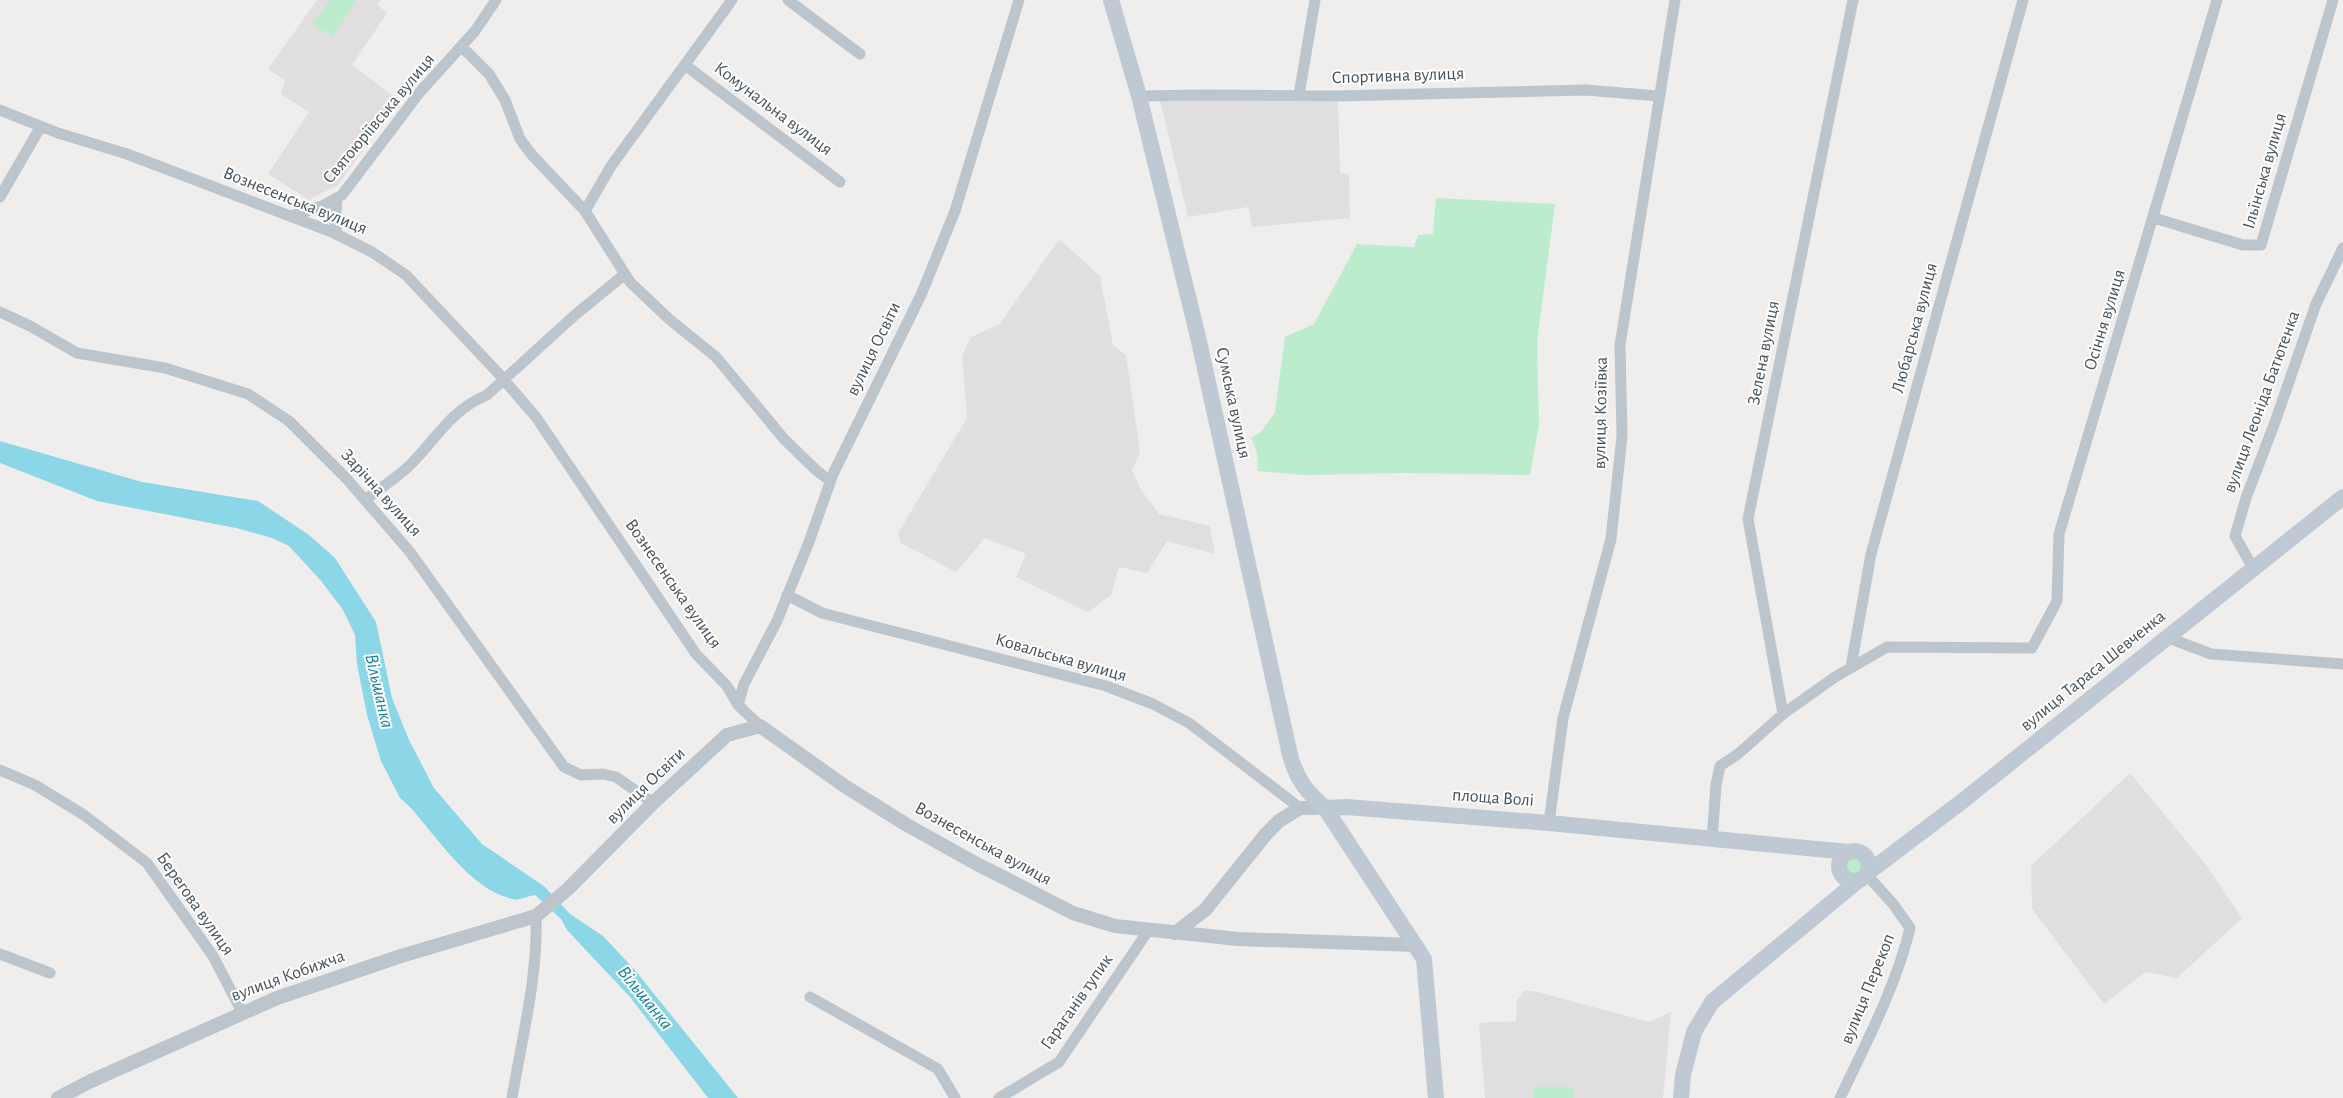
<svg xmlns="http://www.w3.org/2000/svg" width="2343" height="1098" viewBox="0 0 2343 1098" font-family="'Alegreya Sans',sans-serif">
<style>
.education{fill:#e1dedf}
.green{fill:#bcecce}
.water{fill:#8bd7e8}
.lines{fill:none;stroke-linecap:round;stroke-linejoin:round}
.minor{stroke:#bcc5cc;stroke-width:11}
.tertiary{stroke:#bcc5cc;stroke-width:14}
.secondary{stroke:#bec9d3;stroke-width:16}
.labels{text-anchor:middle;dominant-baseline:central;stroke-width:4;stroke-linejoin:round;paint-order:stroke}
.street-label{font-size:18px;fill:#46515a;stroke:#fff}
.water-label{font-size:19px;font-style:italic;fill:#12819a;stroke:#fff}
</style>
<rect width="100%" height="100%" fill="#f0eded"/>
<!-- education -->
<path class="education" d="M317,0H380L377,4L387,13L352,65L398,100L338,185L309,200L268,174L309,112L281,94L285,80L268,69Z
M1160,100L1338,102L1340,172L1349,175L1350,218L1252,227L1248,207L1188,217Z
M1059,239L1100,276L1113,345L1126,355L1140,452L1132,470L1140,488L1159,514L1210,526L1215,554L1167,541L1147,573L1119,567L1111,595L1088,612L1016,577L1026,554L985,538L956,572L901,543L898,533L967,418L962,356L971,337L1000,324Z
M2130,773L2207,866L2242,918L2177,978L2146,972L2104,1004L2032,909L2031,866Z
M1525,990L1538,992L1649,1022L1671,1012L1663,1098H1485L1479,1023L1516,1021L1517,1000Z"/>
<!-- green -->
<path class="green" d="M330,0H356L333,37L313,24Z
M1436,198L1555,204L1537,342L1539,424L1530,475L1405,473L1306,475L1257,471C1259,459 1257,448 1251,438L1261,432L1275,412L1285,337L1314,324L1357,244L1414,247L1418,235L1433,234Z
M1846 866a8 8 0 1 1 16 0a8 8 0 1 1-16 0Z
M1534,1087H1573V1098H1534Z"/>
<!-- water -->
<path class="water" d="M0,441L142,482L258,501L309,535L335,558L376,622L392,698L409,740L434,788L482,844L545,887L570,914L603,936L634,969L738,1098H708L630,997L567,930L561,919L535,895C528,896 518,901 513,899C472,891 438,839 411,808L400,798L381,761L367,715L357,664L355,635L343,610L322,582L289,546L272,538L236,528L97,501L0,463Z"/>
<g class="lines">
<!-- minor -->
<path class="minor" d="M788,0L860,54
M462,47L489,74L505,100L520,139L532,155L585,211L630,282L669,319L716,357L784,439L816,470L830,481
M685,65L840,182
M1299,95L1315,0
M1139,96L1202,95L1337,96L1586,90L1658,96
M0,110L58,133L127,154L332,232L372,252L406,275L499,374L536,417L696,654L727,686L738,705L760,726
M0,197L41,126
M337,198L335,223L337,235
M585,211L611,166L732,0
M291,216L322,206L342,195L420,92L475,31L496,0
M2154,218L2243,245H2261L2333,0
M0,312L30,326L77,353L165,368L248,394L289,421L346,478L410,552L564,767L581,775L603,774L616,777L653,803
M365,500C379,489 395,479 408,467C435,441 450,410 487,395L575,315L625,274
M2253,568L2235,536L2246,498L2275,422L2316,304L2343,248
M787,595L822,613L1106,686L1153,704L1189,723L1300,808
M2166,637L2211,654L2343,664
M1851,667L1871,554L2023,0
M738,705L744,684L777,621L809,542L833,474L921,295L955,211L1019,0
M1783,714L1748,519L1853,0
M0,770L35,785L84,815L147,863L213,956L242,1012
M1549,823L1563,718L1611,539L1622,436L1620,345L1675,0
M1712,840L1716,785L1720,766L1738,754L1783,714L1835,677L1887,647L2032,648L2057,601L2059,534L2217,0
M0,954L50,973
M810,997L938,1069L955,1098
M512,1098C522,1038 538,977 536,916
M999,1098L1059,1062L1148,931
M1840,1098C1866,1043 1896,987 1910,928L1894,905L1866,874"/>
<!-- tertiary -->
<path class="tertiary" d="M1175,933L1205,910L1266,834L1279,821L1300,808H1325
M58,1098L91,1081L277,998L401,956L536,916L568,889L653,803L727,735L760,726L846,787L907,825L975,863L1073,913L1115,926L1238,939L1416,945"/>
<!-- secondary -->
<path class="secondary" d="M1111,0L1139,96L1198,337L1290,755C1297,780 1306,791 1325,808L1424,959L1436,1098
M1325,808L1346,807L1549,823L1848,852
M1839 866a15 15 0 1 1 30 0a15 15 0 1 1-30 0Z
M1866,874L1960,803L2343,497
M1681,1098L1683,1075L1694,1032L1712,1002L1860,879"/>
</g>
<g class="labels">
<!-- street labels -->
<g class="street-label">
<text transform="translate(1398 76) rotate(-2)">Спортивна вулиця</text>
<text transform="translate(773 109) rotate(37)">Комунальна вулиця</text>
<text transform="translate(379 119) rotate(-50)">Святоюріївська вулиця</text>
<text transform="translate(2265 171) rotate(-74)">Ільїнська вулиця</text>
<text transform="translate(295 201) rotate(22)">Вознесенська вулиця</text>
<text transform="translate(2105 320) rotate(-73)">Осіння вулиця</text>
<text transform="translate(1915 328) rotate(-75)">Любарська вулиця</text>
<text transform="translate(874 349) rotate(-64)">вулиця Освіти</text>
<text transform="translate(1764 353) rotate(-79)">Зелена вулиця</text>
<text transform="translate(2262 402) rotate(-70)">вулиця Леоніда Батютенка</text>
<text transform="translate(1233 403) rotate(78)">Сумська вулиця</text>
<text transform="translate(1601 413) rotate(-89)">вулиця Козіївка</text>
<text transform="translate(381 493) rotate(48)">Зарічна вулиця</text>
<text transform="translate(673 584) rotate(55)">Вознесенська вулиця</text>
<text transform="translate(1061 658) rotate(16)">Ковальська вулиця</text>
<text transform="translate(2093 671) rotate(-39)">вулиця Тараса Шевченка</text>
<text transform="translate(646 786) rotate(-44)">вулиця Освіти</text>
<text transform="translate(1493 798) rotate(4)">площа Волі</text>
<text transform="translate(983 844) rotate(29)">Вознесенська вулиця</text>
<text transform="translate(195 904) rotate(55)">Берегова вулиця</text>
<text transform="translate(288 976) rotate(-20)">вулиця Кобижча</text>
<text transform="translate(1868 989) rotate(-68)">вулиця Перекоп</text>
<text transform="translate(1077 1002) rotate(-55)">Гараганів тупик</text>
</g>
<!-- water labels -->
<g class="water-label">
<text transform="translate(379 691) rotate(77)">Вільшанка</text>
<text transform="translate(645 998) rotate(51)">Вільшанка</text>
</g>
</g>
</svg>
